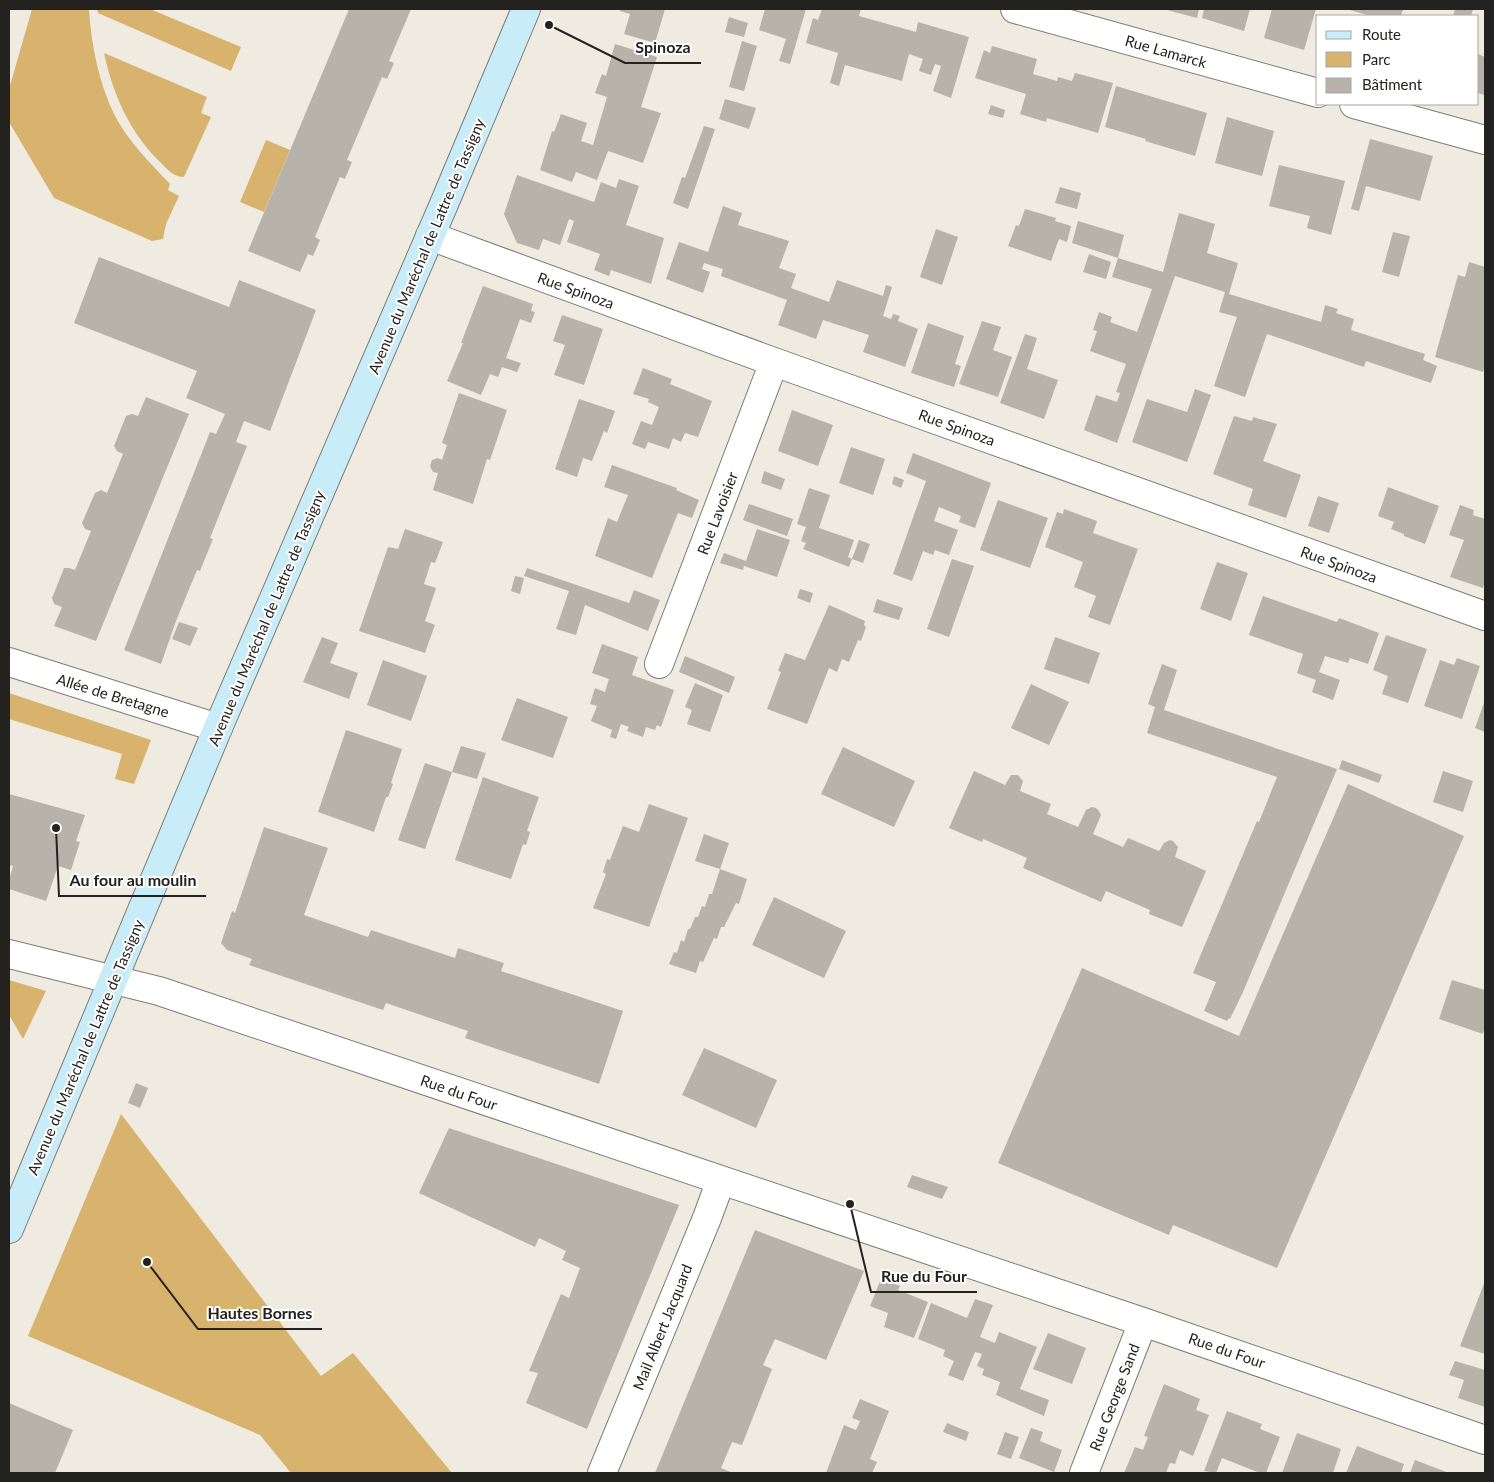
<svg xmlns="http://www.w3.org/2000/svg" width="1494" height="1482" viewBox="0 0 1494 1482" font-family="Lato,sans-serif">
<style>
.green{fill:#d8b36e}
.building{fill:#b8b3aa}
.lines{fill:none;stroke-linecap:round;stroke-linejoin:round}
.street-casing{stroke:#817c73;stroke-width:30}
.secondary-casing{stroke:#817c73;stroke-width:30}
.street{stroke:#fff;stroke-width:28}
.secondary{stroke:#c9edf8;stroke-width:28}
.labels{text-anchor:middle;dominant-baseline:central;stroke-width:4;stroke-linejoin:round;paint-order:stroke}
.street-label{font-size:15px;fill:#24221e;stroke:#fff}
.leader{fill:none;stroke:#24221e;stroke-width:2}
.callout-dot{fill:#24221e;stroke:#fff;stroke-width:2}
.callout-label{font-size:16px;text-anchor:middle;font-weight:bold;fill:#24221e;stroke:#fff;stroke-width:4;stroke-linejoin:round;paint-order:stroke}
</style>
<rect width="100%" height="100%" fill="#f0ebe1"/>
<!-- green -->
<path class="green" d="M32,9H89C91,44 99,83 114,114C127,140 150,163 170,184L168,190L179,196L166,224L163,239L152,241L54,198L9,122V89Z
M97,9H150L241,47L231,71L98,13Z
M104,53L207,97L201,113L211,117L184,177C174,177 168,170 161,163C130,133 113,95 104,53Z
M266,140L290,150L264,212L240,202Z
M9,693L151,740L134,784L115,779L122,754L9,719Z
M9,980L46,991L23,1039L9,1015Z
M121,1114L321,1376L353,1353L452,1473H291L260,1435L28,1336Z"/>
<!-- building -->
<path class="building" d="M349,9H411L389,61L394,63L387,79L382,77L347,160L352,162L345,179L340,177L315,237L320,240L313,256L308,254L300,272L248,251Z
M621,9H665L655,43L624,34L630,14L620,11Z
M765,9H806L790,64L779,61L786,39L759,30Z
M822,9H861L859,16L916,32L918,22L969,37L951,98L933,91L941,66L935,64L931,75L919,71L923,59L909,54L902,81L845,65L839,86L830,83L838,53L806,43L813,18L818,20Z
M1163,9H1199L1197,18Z
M1204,9H1250L1244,31L1202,18Z
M1272,9H1316L1304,50L1264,38Z
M1346,9H1403L1401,16H1371Z
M1455,9H1473L1471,16H1453Z
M729,17L748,23L744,37L725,32Z
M742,41L757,46L744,91L729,87Z
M615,44L657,57L641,107L661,113L643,163L608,151L597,180L576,172L572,182L540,170L552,131L554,132L561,114L587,123L581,141L593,145L607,97L595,93L602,74L606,76Z
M992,46L1037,59L1033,74L1057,81L1058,77L1072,81L1075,73L1113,83L1098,133L1047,118L1046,122L1020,114L1026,94L975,78L984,50L990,53Z
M1478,54L1485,57V95L1478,93Z
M1116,86L1207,113L1195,156L1145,141L1146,139L1105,127Z
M725,99L756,108L749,129L719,119Z
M991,105L1005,110L1003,118L988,114Z
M1227,117L1274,131L1262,176L1215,163Z
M704,126L715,129L688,209L673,203L682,177L685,178Z
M1370,139L1433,156L1420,201L1366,186L1359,211L1351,209Z
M1279,165L1345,181L1331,235L1307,228L1310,216L1269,206Z
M517,175L594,202L601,182L616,188L619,179L639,186L626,225L664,238L651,284L611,270L609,276L594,270L600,254L567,242L574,221L569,219L560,245L543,239L539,250L517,243L504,214Z
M1060,187L1081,193L1077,209L1055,203Z
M723,206L742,213L738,225L789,241L779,268L796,274L791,288L829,302L837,280L883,296L886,285L892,287L883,316L891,319L893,314L900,316L898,321L918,329L905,367L863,352L869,335L823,320L816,339L778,325L787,300L721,276L723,269L704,263L702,269L710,272L703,293L666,279L679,242L708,252Z
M1025,209L1056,218L1055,221L1071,226L1067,242L1059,239L1051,261L1008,246L1016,225L1019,226Z
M1179,213L1215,224L1207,253L1238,263L1229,294L1321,322L1325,305L1338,309L1336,313L1354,319L1351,330L1425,354L1423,360L1437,366L1431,383L1366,361L1364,367L1267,334L1245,397L1214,386L1237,317L1219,312L1225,292L1175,276L1117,443L1084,430L1096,395L1117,402L1120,393L1116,392L1126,364L1090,351L1097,331L1093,330L1099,312L1112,317L1110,322L1137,332L1152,289L1112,277L1118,258L1163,272Z
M1078,221L1124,235L1118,258L1072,243Z
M936,229L958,237L942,285L920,277Z
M1393,232L1410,236L1399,277L1382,272Z
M1089,254L1111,262L1106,279L1083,272Z
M99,257L229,307L239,280L316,310L270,431L244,421L236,442L247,446L210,538L213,539L200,571L197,570L176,621L161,664L124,650L210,432L216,434L225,414L186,398L197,371L74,323Z
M1469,262L1485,267V365L1483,372L1435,357L1458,275L1465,277Z
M483,286L533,304L531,311L535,312L531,323L520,319L506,358L521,363L517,372L502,367L498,377L490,374L481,395L447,381L463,343H461Z
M562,315L603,329L584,385L554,375L565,345L553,341Z
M982,321L1001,327L993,350L1012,357L998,397L959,384Z
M928,323L964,336L955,364L961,366L954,387L911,373Z
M1025,334L1037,338L1027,369L1058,380L1044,419L1000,403Z
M643,368L672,379L670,384L712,401L698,437L685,433L681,442L673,438L669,449L648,442L645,449L632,444L641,421L652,425L659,407L648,402L649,399L633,394Z
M1195,389L1211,395L1187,462L1132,442L1147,399L1187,412Z
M459,393L507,410L490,460L487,459L473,504L433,490L438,473L433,472L430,466L432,460L438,458L442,460L447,445L442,443Z
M146,397L189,414L96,641L54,626L62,607L54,604L52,598L64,568H69L75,570L91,531L85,529L82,523L95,493L101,490L107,493L123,454L117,451L114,446L126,416L132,414L138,416Z
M579,399L615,411L607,433L604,431L592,461L583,458L577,477L555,469Z
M792,410L833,425L818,466L778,451Z
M1234,416L1252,421L1253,417L1277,424L1263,461L1301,475L1286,518L1248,505L1253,489L1213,474Z
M851,447L885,459L873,495L839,483Z
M913,453L991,483L975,528L959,522L961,516L939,507L934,521L958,530L949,555L935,550L933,555L923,551L912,581L893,574L926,481L906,473Z
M612,465L677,488L676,490L699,500L692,518L678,513L652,578L595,556L608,518L617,522L628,495L604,487Z
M764,471L785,479L781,490L761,483Z
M894,476L904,480L901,488L892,484Z
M1388,487L1439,506L1425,544L1404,536V534L1391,529L1394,522L1378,516Z
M809,488L830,495L819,528L854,540L848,557L852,559L859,540L870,544L863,563L852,559L849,567L803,549L806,543L801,541L806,527L797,524Z
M1318,496L1339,503L1329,533L1308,526Z
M998,500L1048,518L1030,568L980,550Z
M749,504L793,519L787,536L743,520Z
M1460,505L1474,510L1473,515L1485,519V581L1483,588L1450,577L1464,540L1449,535Z
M1064,509L1097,521L1093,533L1138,549L1110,625L1088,617L1096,596L1074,587L1083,562L1045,547L1057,512L1063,514Z
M405,529L443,542L435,563L431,562L424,584L436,588L425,621L435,625L425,653L359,631L388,547L398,549Z
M757,529L790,540L777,577L744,566L743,570L720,563L724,553L746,561Z
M952,559L974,566L949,637L927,629Z
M1217,562L1248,573L1231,621L1200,609Z
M527,568L629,603L634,590L660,600L648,631L585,605L576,635L556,629L569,591L524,576Z
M515,576L524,578L520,594L511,591Z
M800,589L813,593L810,603L797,598Z
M1263,596L1337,622L1339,618L1379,633L1368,664L1350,658L1348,663L1325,656L1319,672L1340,680L1333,700L1312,692L1316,680L1297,673L1303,654L1249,635Z
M877,599L903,608L899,620L873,612Z
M829,605L865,621L864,625L866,627L861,641L858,640L849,662L842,659L837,672L829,668L807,724L767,709L781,672L778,671L785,653L805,660Z
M179,622L198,628L190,646L172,639Z
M1386,635L1427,649L1408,703L1382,694L1388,676L1373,670Z
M322,637L338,643L330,663L358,673L349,699L303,682Z
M1055,637L1100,653L1089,684L1044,669Z
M602,644L638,657L632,675L674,690L661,727L657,725L655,730L646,727L643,737L627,731L629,727L621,724L616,739L610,737L612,730L591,721L597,706L590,704L595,688L605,692L609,679L592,673Z
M685,656L735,677L729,693L679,672Z
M1457,658L1480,666L1462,719L1424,706L1440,660L1454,665Z
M383,660L427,676L411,721L367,705Z
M1162,664L1177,670L1164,710L1337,769L1243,992L1230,1019L1229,1018L1227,1021L1204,1011L1216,982L1193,973L1257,821L1259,822L1277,777L1147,733L1155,707L1148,704Z
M695,683L723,695L710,732L687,724L692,710L685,707Z
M1031,684L1069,702L1049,745L1011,728Z
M517,698L568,717L553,758L501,740Z
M1485,700V732L1475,728Z
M346,730L402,749L391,783L393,784L388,797H386L374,832L318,812Z
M461,746L486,753L477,779L452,772Z
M843,747L915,781L894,827L821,794Z
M1342,760L1382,775L1379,783L1339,769Z
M425,763L452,772L425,849L398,840Z
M974,771L1005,785L1011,775H1018L1023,781L1020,791L1051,804L1047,814L1078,827L1086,810L1092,807L1096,808L1099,811L1101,815L1093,834L1123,847L1128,838L1159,851L1164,843L1170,840L1173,841L1178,847L1175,857L1206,871L1182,927L1149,914L1150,910L1106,891L1101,902L1023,868L1027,858L983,839L982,842L949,828Z
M1443,771L1473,781L1463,812L1433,802Z
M483,777L539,797L527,831L530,832L526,845L523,844L511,879L455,860Z
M1348,784L1464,836L1277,1268L1173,1225L1169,1235L998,1163L1082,968L1239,1036Z
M9,794L85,815L76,841L80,842L71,870L58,866L46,901L9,889V880L13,866L9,865Z
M649,804L688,818L649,927L593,908L606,874L603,872L607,859L610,860L623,826L639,832Z
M264,827L328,848L304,915L368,937L371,930L455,958L458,948L504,963L501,971L623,1011L599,1084L465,1038L468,1031L386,1003L383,1010L249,965L252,959L227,950L221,943L232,911L235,913Z
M704,834L729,843L720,869L747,879L739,904L736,903L724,927H721L717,939L714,938L703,962L700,961L696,973L669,964L674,952L677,953L681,940L684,942L688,929H690L695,917H698L702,906L705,907L709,894H712L720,869L695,861Z
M774,897L846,931L824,978L752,945Z
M1452,980L1485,990V1026L1483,1034L1439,1019Z
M704,1048L777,1080L756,1128L682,1095Z
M136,1083L148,1088L140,1108L128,1103Z
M449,1128L679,1205L587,1429L526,1403L538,1373L529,1371L561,1294L569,1298L580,1268L562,1260L566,1251L539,1238L535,1247L419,1193Z
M912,1175L948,1187L942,1199L907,1187Z
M755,1230L864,1271L826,1360L775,1339L763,1365L772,1369L742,1445L732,1442L721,1468L733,1473H655Z
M881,1279L900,1286L898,1290L928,1302L914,1338L884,1327L888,1313L870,1306Z
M1485,1281V1354L1460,1346Z
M975,1299L993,1305L980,1337L995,1343L999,1332L1037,1347L1020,1389L1049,1400L1044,1416L996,1395L1000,1382L982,1375L984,1369L977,1366L982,1354L975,1352L963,1381L948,1375L954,1361L943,1356L945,1350L918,1339L931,1303L967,1318Z
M1048,1333L1086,1348L1072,1384L1033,1369Z
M1455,1361L1485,1370V1407L1458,1398L1464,1380L1449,1375Z
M1164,1384L1200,1399L1196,1410L1209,1415L1193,1456L1180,1450L1175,1464L1170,1463L1166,1473H1124L1135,1447L1143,1450L1148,1437L1144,1436Z
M860,1399L889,1411L870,1459L877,1462L872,1473H826L844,1425L856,1430L860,1421L852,1418Z
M9,1403L73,1430L55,1473H9Z
M1227,1411L1262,1424L1260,1429L1280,1437L1266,1473H1260L1222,1458L1216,1473L1204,1471Z
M947,1423L969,1432L966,1441L943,1432Z
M1031,1428L1043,1432L1040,1441L1062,1450L1054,1472L1019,1458Z
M1005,1432L1019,1437L1011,1459L997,1454Z
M1297,1433L1341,1449L1333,1473H1282Z
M1357,1446L1404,1464L1401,1473H1346Z
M1415,1460L1449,1473H1410Z"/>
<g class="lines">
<defs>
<path id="street" d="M1015,9L1318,93
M1354,104L1485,140
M430,236L774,362L1485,616
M9,662L218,728
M659,664L774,362
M9,954L159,991L1143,1322L1485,1440
M602,1473L707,1218L721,1180
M1084,1473L1143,1322"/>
<path id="secondary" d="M9,1229L218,728L444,204L526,9"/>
</defs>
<!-- street casing -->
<use href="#street" class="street-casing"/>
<!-- secondary casing -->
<use href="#secondary" class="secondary-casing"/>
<!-- street -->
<use href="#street" class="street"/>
<!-- secondary -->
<use href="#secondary" class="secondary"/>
</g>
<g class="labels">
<!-- street labels -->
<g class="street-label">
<text transform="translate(1166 51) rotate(16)">Rue Lamarck</text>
<text transform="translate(426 246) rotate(-67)">Avenue du Maréchal de Lattre de Tassigny</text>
<text transform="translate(576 290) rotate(20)">Rue Spinoza</text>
<text transform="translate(957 427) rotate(20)">Rue Spinoza</text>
<text transform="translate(717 513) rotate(-69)">Rue Lavoisier</text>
<text transform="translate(1339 564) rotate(20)">Rue Spinoza</text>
<text transform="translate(266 618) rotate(-67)">Avenue du Maréchal de Lattre de Tassigny</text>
<text transform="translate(113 695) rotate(17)">Allée de Bretagne</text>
<text transform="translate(85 1047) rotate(-67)">Avenue du Maréchal de Lattre de Tassigny</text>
<text transform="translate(459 1092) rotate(19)">Rue du Four</text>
<text transform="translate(662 1327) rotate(-68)">Mail Albert Jacquard</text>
<text transform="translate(1227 1350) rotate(19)">Rue du Four</text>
<text transform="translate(1114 1397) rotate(-69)">Rue George Sand</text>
</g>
</g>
<!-- callouts -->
<path class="leader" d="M549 25L625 63H701M56 828L59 896H206M850 1204L871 1292H977M147 1262L198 1329H322"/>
<g class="callout-dot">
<circle cx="549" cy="25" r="5"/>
<circle cx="56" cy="828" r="5"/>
<circle cx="850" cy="1204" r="5"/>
<circle cx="147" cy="1262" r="5"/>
</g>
<g class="callout-label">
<text x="663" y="53">Spinoza</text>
<text x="133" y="886">Au four au moulin</text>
<text x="924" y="1282">Rue du Four</text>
<text x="260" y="1319">Hautes Bornes</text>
</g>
<!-- border -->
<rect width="1494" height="1482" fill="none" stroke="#24221e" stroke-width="20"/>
<!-- legend -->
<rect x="1316" y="15" width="162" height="90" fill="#ffffff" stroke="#a7a7a5"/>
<rect x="1326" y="31" width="25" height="8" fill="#c9edf8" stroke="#a7a7a5"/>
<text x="1362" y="40" font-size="15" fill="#24221e">Route</text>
<rect x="1326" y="52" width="25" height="15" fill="#d8b36e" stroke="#a7a7a5"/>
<text x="1362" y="65" font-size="15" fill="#24221e">Parc</text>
<rect x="1326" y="78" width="25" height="15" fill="#b8b3aa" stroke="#a7a7a5"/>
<text x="1362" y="90" font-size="15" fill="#24221e">Bâtiment</text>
</svg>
